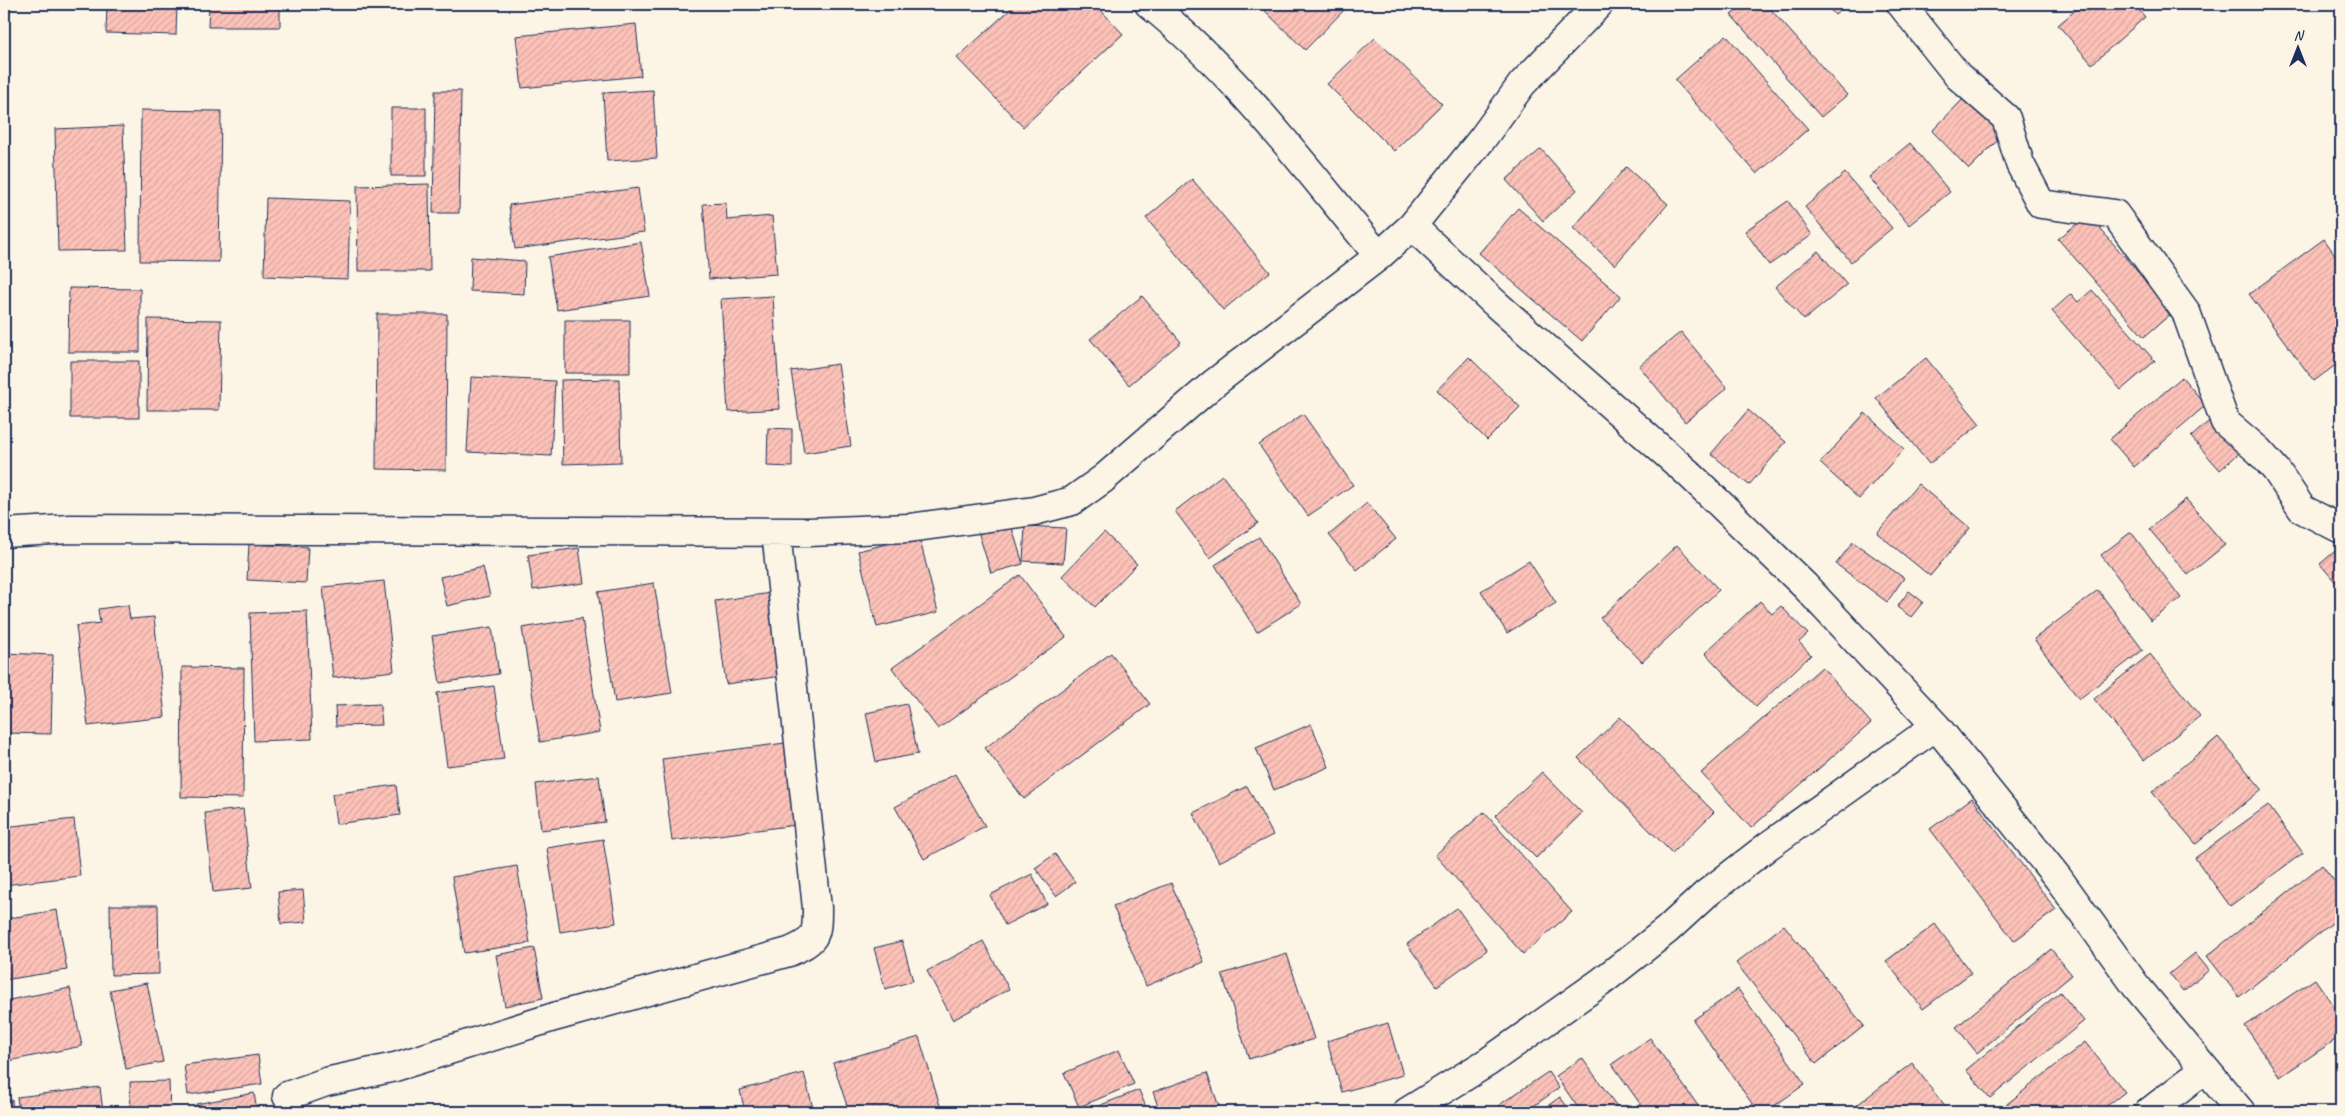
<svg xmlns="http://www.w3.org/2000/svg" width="2345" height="1116" viewBox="0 0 2345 1116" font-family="Caveat,sans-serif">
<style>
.building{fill:url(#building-hatch);stroke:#1b2f5e}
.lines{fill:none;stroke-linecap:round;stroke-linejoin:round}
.minor-casing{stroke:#1b2f5e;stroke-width:31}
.minor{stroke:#fcf5e5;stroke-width:28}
</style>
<defs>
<pattern id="building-hatch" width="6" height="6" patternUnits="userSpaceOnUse" patternTransform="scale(1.25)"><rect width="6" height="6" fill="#fdc2b8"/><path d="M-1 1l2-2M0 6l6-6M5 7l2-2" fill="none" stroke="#d8a7a1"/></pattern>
</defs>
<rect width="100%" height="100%" fill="#fcf5e5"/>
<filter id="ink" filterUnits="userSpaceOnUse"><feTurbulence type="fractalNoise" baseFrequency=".02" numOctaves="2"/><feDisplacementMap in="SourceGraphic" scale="10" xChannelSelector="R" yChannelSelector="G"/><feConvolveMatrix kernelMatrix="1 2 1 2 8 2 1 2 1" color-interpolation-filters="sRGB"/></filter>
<g filter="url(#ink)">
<!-- building -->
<path class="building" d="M107,4H177L176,35L106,33Z
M209,4H280V27H208Z
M1016,4H1095L1123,34L1023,127L957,58Z
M1262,4H1350L1305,50L1260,6Z
M1744,4H1766L1847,95L1821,117L1731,15Z
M1825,4H1848L1835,15Z
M2083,4H2134L2145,17L2092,64L2058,25Z
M636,24L641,76L522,88L516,36Z
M1726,35L1808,129L1757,174L1675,80Z
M1375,38L1442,104L1394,151L1327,84Z
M653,90L657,158L607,161L603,93Z
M435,91H461L459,213H433Z
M1968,94L2006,132L1969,169L1932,131Z
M391,108H426V176H391Z
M141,110L221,111L219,262L140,261Z
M123,126L127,250L58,251L55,129Z
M1910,143L1950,192L1909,225L1869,177Z
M1541,149L1577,190L1543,221L1506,180Z
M1626,167L1668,204L1615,265L1573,228Z
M1845,173L1892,228L1851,262L1805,207Z
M1192,179L1270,272L1223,310L1146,218Z
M429,184L430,271H358L357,186Z
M638,188L644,232L515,249L509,205Z
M266,198L350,201L348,279L264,276Z
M1788,201L1812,235L1769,265L1745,231Z
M726,203L727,220L772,216L777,274L709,279L703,204Z
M1518,208L1621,296L1582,341L1479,253Z
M2088,215L2173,312L2144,337L2058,239Z
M2324,239L2341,263V361L2314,381L2249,294Z
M641,242L650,296L557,310L548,257Z
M1818,251L1847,285L1804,320L1775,287Z
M471,257L525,261L524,294L470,291Z
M69,288L140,289V352H68Z
M2092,290L2155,361L2121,390L2052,311L2071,294L2078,302Z
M773,296L780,409L728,412L721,299Z
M1142,296L1181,342L1129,385L1090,339Z
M377,314H447L446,470L376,469Z
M148,319L221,320L219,410H147Z
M565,320H630V373H565Z
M1681,332L1727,388L1685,422L1639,366Z
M1469,357L1520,407L1487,440L1437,390Z
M1926,358L1980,424L1929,464L1876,398Z
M70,361H139V418H70Z
M838,364L851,446L804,453L791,371Z
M471,377L555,381L551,456L467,452Z
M2182,377L2206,405L2134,467L2110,439Z
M619,379L621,462L563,464L561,380Z
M1748,410L1786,442L1749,485L1711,454Z
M1865,413L1904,449L1859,499L1820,463Z
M1303,414L1353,485L1308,516L1259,445Z
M2216,415L2245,448L2220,470L2191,437Z
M768,428L792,429V467L767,466Z
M1222,475L1258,523L1210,558L1175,511Z
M1918,484L1970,528L1930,576L1877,533Z
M2186,499L2225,545L2188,575L2149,529Z
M1367,503L1396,539L1357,570L1329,535Z
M1009,518L1023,564L991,573L977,528Z
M1025,526L1066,528L1063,563L1023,561Z
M1104,532L1137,564L1095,607L1062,576Z
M2131,532L2181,598L2151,621L2101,555Z
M919,536L938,612L877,627L858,551Z
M1259,537L1301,604L1257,632L1215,565Z
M1853,542L1904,578L1887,602L1836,564Z
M249,544L308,547L306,583L247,580Z
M1677,545L1719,590L1642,662L1600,618Z
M2341,546V581L2337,584L2320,564Z
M579,548L584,583L533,590L528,555Z
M1529,561L1556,603L1507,633L1481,591Z
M483,567L490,596L447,606L440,577Z
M1020,575L1066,637L938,729L892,668Z
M384,581L394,671L333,678L323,587Z
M654,583L672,693L615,702L598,592Z
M2098,590L2143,650L2079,699L2034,639Z
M1909,591L1923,602L1911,617L1897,607Z
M771,593L782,676L726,684L715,601Z
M1760,601L1772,614L1781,606L1808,634L1799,642L1811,655L1756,707L1705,653Z
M128,605L130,619L154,617L165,717L88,726L76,626L100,623L98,609Z
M307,611L312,739L254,741L250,613Z
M582,618L600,732L540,742L522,628Z
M492,627L499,674L440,683L432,636Z
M4,653L53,655L51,734L4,733Z
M1111,653L1150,704L1024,799L985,748Z
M2150,654L2200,716L2144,761L2094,699Z
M182,667L244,668L243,798L181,797Z
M1822,667L1871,723L1751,828L1701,773Z
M494,686L504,759L447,766L437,693Z
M380,704L382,725L336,726L335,706Z
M907,704L918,754L876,762L866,713Z
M1620,717L1714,812L1672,853L1578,758Z
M1311,724L1329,767L1274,790L1256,748Z
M2218,737L2262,789L2196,844L2152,792Z
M785,743L796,825L672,841L662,759Z
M1542,772L1582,813L1536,858L1495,816Z
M955,774L985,826L924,859L895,807Z
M599,776L605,822L541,830L536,784Z
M396,785L400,815L336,824L332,794Z
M1247,786L1273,835L1219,862L1193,813Z
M1972,798L2056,910L2014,941L1930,829Z
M2268,805L2303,853L2230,906L2195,858Z
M243,809L252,888L213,892L205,813Z
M1484,812L1572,912L1523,954L1435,855Z
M74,819L80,876L4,885V827Z
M603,839L616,923L560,932L547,848Z
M1055,854L1075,882L1056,896L1035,868Z
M2322,865L2341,890V916L2239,997L2207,956Z
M517,866L530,943L464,953L452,877Z
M1032,874L1047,904L1005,925L990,895Z
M1171,883L1204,962L1146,986L1113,906Z
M303,890L306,922L281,924L278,892Z
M110,905H158L159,974L111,975Z
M1457,908L1487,950L1437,986L1407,944Z
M57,910L67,970L4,980V919Z
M1935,924L1971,973L1923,1009L1886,961Z
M1784,925L1864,1026L1816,1064L1736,963Z
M902,941L913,981L885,989L874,948Z
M983,941L1009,989L953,1020L927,971Z
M534,948L543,998L505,1006L496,955Z
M2051,949L2072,975L1977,1053L1956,1027Z
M2195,953L2209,970L2183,991L2169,974Z
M1287,954L1314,1039L1249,1059L1222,974Z
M2315,979L2341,1017V1036L2280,1077L2245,1026Z
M147,983L163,1062L126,1069L110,990Z
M70,988L82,1046L4,1062V1001Z
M1738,989L1805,1084L1766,1112H1758L1693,1020Z
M2060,992L2084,1021L1990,1098L1966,1070Z
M1388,1023L1403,1075L1342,1092L1327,1041Z
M919,1037L942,1112H849L833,1063Z
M1650,1038L1701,1110L1698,1112H1646L1612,1064Z
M2085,1042L2125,1092L2099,1112H1997Z
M1119,1050L1134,1084L1079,1107L1064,1073Z
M258,1055L262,1084L188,1095L184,1065Z
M1582,1058L1621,1112H1581L1556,1076Z
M1912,1063L1946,1108L1941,1112H1862L1857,1105Z
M1548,1072L1559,1088L1525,1112H1504L1499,1105Z
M804,1073L814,1112H745L740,1090Z
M1207,1073L1221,1112H1160L1153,1092Z
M169,1081L170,1112H131L130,1082Z
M100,1087L103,1112H19L17,1097Z
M1139,1090L1148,1112H1083Z
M254,1093L257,1112H198L196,1104Z
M1560,1097L1571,1112H1539Z
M12,1100L13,1112H4V1101Z"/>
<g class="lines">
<defs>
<path id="minor" d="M1149,4C1238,75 1306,169 1379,256
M1901,4L1958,76L2006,118L2020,164L2041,204L2115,214L2186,312L2225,422L2259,451L2276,470L2302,509L2341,529
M1412,226L1497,305L1688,473L1805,586L1936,726L2058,878L2136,986L2241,1112
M4,533L70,529L808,532L909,528L1034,511L1072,501L1103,479L1213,384L1379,256L1412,226L1482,139L1522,84L1599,4
M287,1096L326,1082L395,1067L554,1017L789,952C816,940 817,937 817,908L776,532
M1407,1112L1488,1062L1601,982L1667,930L1706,894L1768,846L1936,726
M2149,1112L2205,1069"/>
</defs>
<!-- minor casing -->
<use href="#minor" class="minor-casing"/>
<!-- minor -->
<use href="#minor" class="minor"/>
</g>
</g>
<!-- margin -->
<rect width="2345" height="1116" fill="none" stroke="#fcf5e5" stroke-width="20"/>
<rect x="10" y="10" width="2325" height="1096" fill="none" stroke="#1b2f5e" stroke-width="2" filter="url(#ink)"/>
<!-- north arrow -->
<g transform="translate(2298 48)" stroke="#fcf5e5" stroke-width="4" paint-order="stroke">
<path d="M0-4L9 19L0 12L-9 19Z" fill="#1b2f5e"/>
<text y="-8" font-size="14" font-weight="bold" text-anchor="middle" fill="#1b2f5e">N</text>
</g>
</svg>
